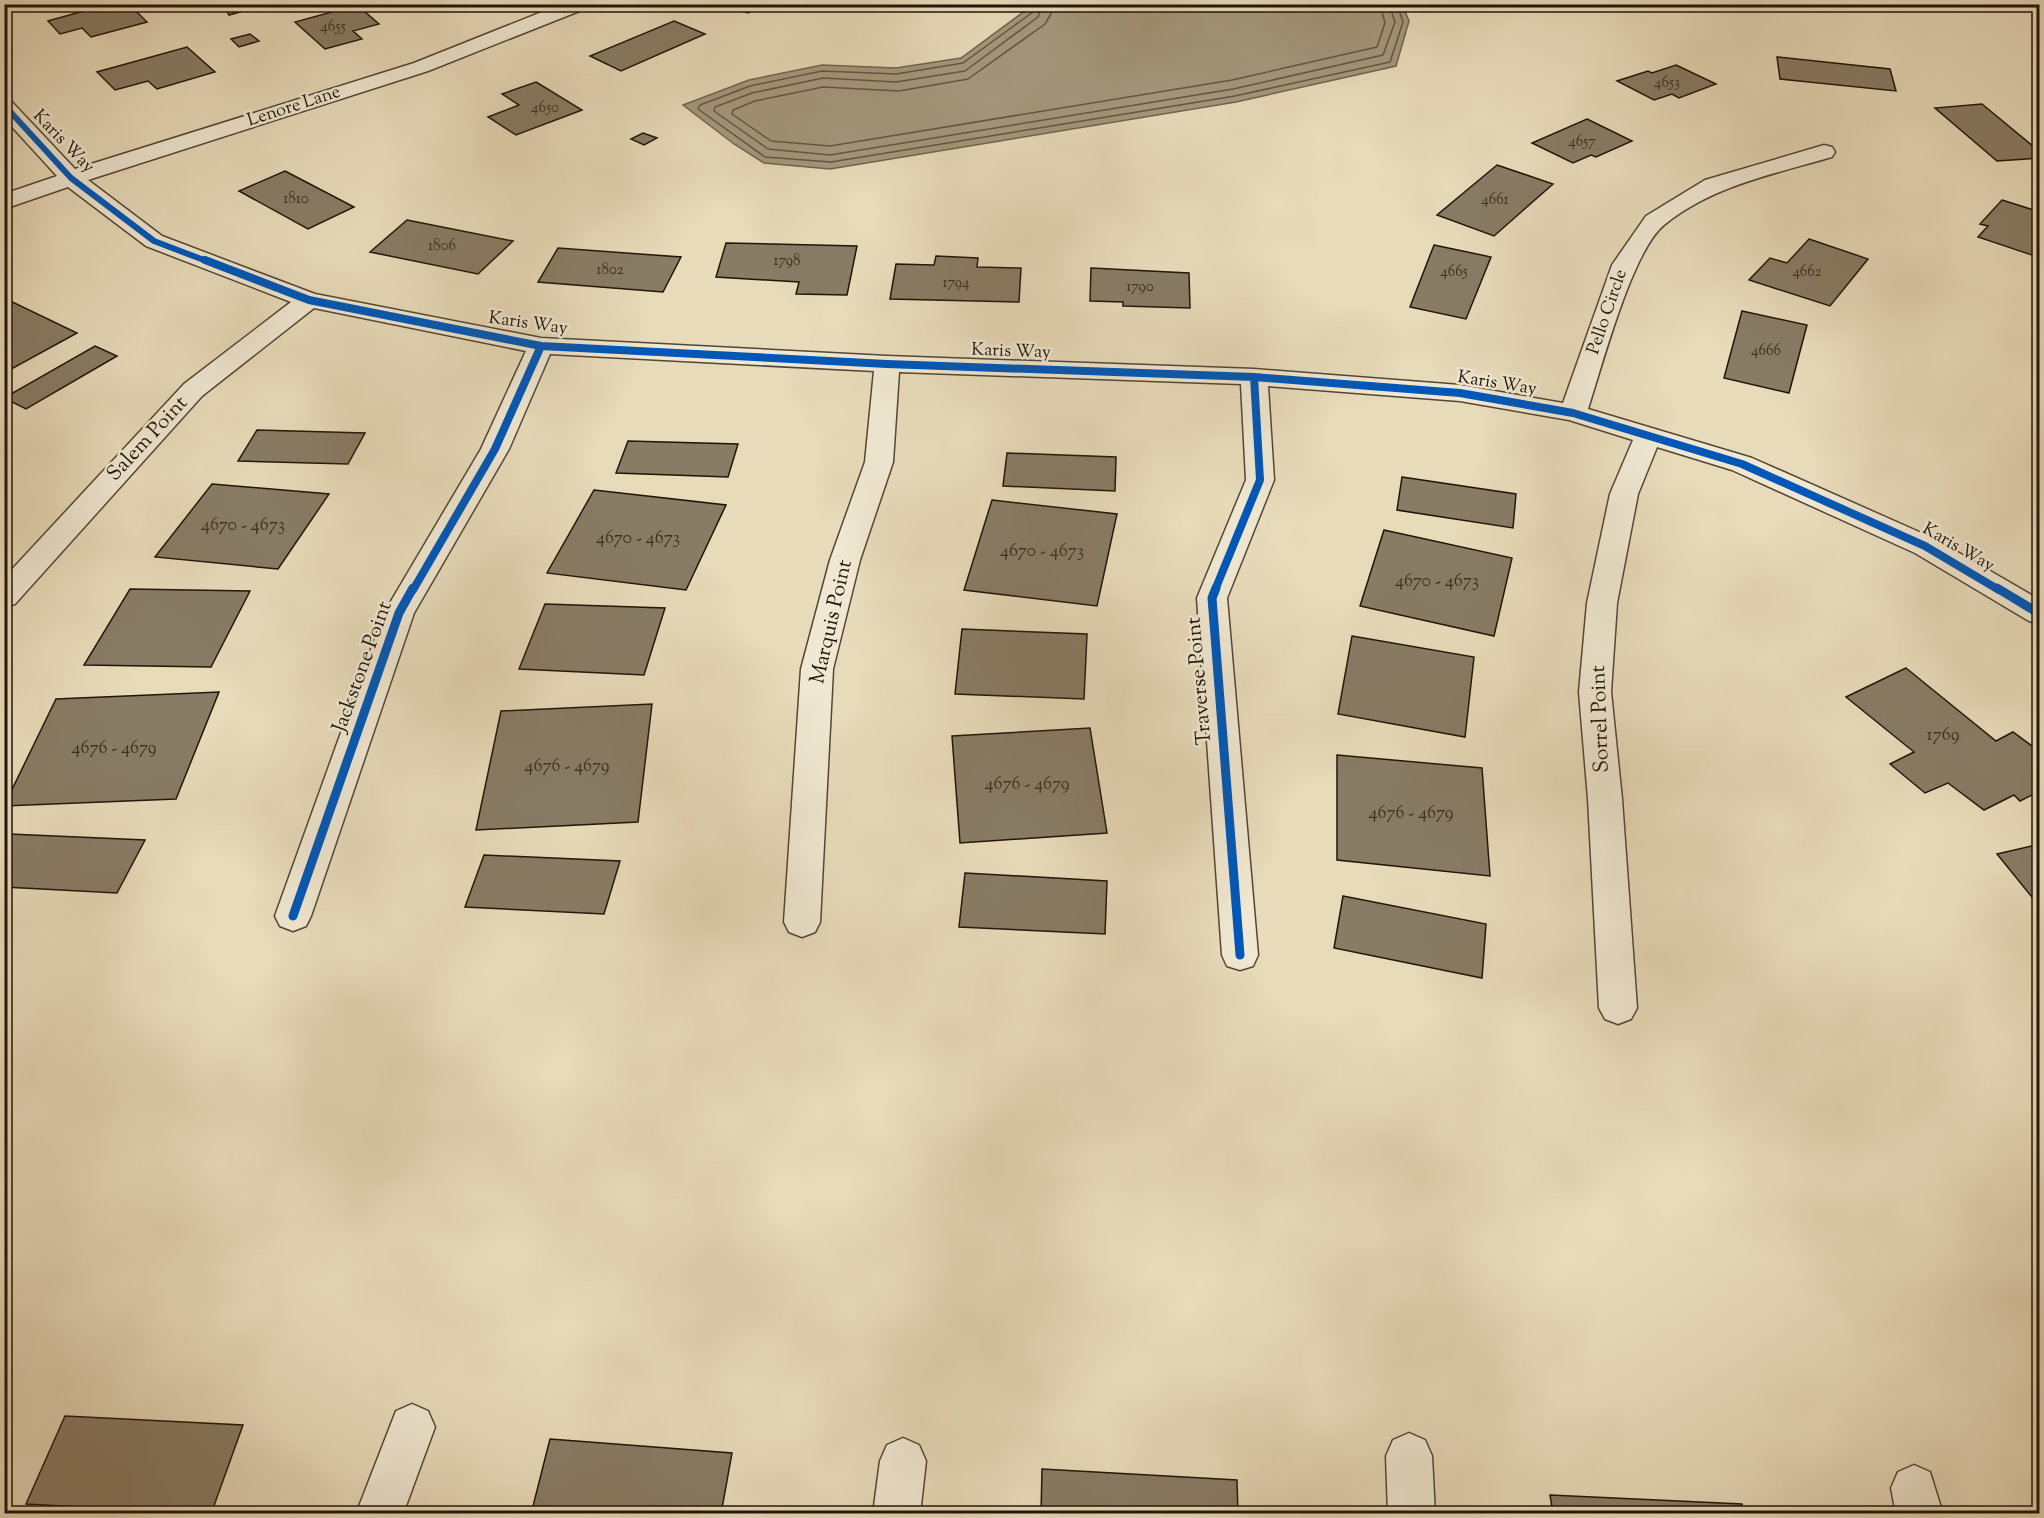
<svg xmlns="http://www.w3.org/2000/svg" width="2044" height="1518" viewBox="0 0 2044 1518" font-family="'Sorts Mill Goudy',serif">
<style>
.water{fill:#a4987d;stroke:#70644e;stroke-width:1.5}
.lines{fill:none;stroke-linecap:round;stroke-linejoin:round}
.shore{stroke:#625642;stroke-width:1.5}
.building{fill:#887c65;stroke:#211508;stroke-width:1.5}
.street-casing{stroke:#534634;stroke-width:3}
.street{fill:#f0e8d2;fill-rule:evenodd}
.cycleway-far2-casing{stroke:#f0e8d2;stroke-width:8}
.cycleway-far1-casing{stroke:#f0e8d2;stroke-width:10}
.cycleway-casing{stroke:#f0e8d2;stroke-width:13}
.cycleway-far2{stroke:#0057b8;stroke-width:6}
.cycleway-far1{stroke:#0057b8;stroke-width:8}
.cycleway{stroke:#0057b8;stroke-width:9}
.labels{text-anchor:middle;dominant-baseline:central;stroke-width:5;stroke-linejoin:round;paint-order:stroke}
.far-number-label{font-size:15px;fill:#3b2f1f}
.far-street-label{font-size:18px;fill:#211508;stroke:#f0e8d2}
.number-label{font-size:18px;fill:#3b2f1f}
.street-label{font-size:21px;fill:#211508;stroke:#f0e8d2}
</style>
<rect width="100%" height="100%" fill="#e8dbba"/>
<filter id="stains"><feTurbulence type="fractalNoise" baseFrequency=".00333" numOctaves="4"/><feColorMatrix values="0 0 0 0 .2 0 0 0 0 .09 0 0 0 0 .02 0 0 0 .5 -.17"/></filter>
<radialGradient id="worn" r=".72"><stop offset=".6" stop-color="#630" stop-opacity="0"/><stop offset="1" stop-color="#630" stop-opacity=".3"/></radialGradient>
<!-- water -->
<path class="water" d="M1402,4L1409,21L1396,66L1236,102L830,169L764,163L734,144L683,105L749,80L822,65L896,68L961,58L1033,5Z"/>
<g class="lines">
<!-- shore -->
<path class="shore" d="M1036,4L1033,12L963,63L896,74L822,71L750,86L700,105L698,109L765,157L831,162L1235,96L1390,62L1403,22L1397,4
M1043,4L1038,17L965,71L896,82L823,78L752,93L715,107L714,111L768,149L830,155L1233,89L1383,55L1395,22L1389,4
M1052,4L1051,14L1045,24L968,79L899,91L823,87L755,101L733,110L732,114L771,141L830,146L1232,80L1377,47L1385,23L1380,4"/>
</g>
<!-- building -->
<path class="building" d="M109,4H129L147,22L91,37L82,28L60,34L48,21Z
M719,4H762L748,13Z
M242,5L247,10L229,15L226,10Z
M357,5L379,24L353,31L362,39L325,49L295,22Z
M674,21L705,34L621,71L590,56Z
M250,34L259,41L239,47L231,39Z
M187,47L215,72L157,89L148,81L115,90L97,72Z
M1777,57L1890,69L1896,91L1780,79Z
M1676,65L1716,84L1679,98L1672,94L1654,100L1617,81L1648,71L1652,73Z
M536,82L582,110L516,135L488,117L519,105L502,94Z
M1982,104L2040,152V158L1997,161L1935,108Z
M1587,119L1632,141L1596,157L1591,155L1573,163L1532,143Z
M643,133L657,138L644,145L631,139Z
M1497,165L1553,184L1494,236L1437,215Z
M285,171L354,207L308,229L239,191Z
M2002,200L2040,212V251L2035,256L1978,237L1988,226L1980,224Z
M407,220L513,241L478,274L370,252Z
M1809,239L1868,259L1830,306L1749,280L1770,258L1787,263Z
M726,243L857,246L847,295L796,294L799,282L716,277Z
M1434,245L1491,257L1466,319L1410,307Z
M558,248L681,257L663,292L538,282Z
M936,256L978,258L977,267L1021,268L1019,302L890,299L896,264L934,265Z
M1091,268L1189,273L1190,308L1123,306V302L1090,301Z
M4,298L77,333L4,373Z
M1742,311L1807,325L1789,393L1724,378Z
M95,346L117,356L26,409L4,398Z
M257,430L365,433L348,464L238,461Z
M628,441L738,444L728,477L616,473Z
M1007,453L1116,457L1115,491L1003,486Z
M1402,477L1516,494L1513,528L1397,510Z
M212,484L329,494L278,569L155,557Z
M594,490L726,505L686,590L547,573Z
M992,500L1117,514L1097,606L964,590Z
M1384,530L1512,558L1494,636L1360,606Z
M130,589L250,591L211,667L84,665Z
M545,604L665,608L644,675L519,669Z
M962,629L1087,634L1084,699L955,694Z
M1352,636L1474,657L1465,737L1338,714Z
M1906,668L1996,741L2013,732L2040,752V791L2020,801L2014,795L1984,810L1948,783L1925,793L1890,764L1914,752L1846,697Z
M219,692L176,799L4,806L56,699Z
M652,704L638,822L476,830L501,711Z
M1090,728L1107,833L960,843L952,736Z
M1337,755L1482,768L1490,876L1337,860Z
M9,834L145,840L117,893L4,887V841Z
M2040,844V907L1997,854Z
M484,855L620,861L604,914L465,907Z
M965,873L1107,881L1105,934L959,927Z
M1343,896L1486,924L1482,978L1334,948Z
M65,1416L243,1425L211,1514L26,1504Z
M550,1439L732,1453L721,1514H531Z
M1042,1469L1237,1480L1238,1514H1041Z
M1550,1495L1742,1504L1744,1514H1553Z"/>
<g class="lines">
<defs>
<path id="street" d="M562,4H589L587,8L428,71L88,180L162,236L315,294L541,338L887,356L1254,369L1460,385L1563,403L1612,265L1646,216L1705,180L1824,145L1832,147L1835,152L1832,157C1774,174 1712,186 1664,225C1632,251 1602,366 1588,409L1752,458L1935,539L2040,600V624L2029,621L1915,553L1732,470L1657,447L1638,494L1617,603L1611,692L1622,799L1637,1008L1631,1019L1618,1024L1605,1019L1599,1008L1588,799L1579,692L1587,603L1610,494L1633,440L1569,420L1460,401L1268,386L1274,480L1227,598L1258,955L1253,966L1240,970L1227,966L1222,955L1197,598L1246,480L1241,384L899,372L893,462L860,560L833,669L820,922L815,932L802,937L789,932L784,922L801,669L830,560L865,462L874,371L550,354L509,449L414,613L311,916L306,926L293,931L280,926L275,916L384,613L481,449L526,351L314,308L202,396L15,604L4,607V578L184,384L291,302L146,246L68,187L4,209V194L57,176L4,118V99L11,101L75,169L414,63Z
M412,1404L428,1411L435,1427L403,1514H356L396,1411Z
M1409,1433L1425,1440L1432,1456L1435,1514H1388L1386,1456L1393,1440Z
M903,1438L919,1445L926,1461L920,1514H873L880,1461L887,1445Z
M1914,1465L1930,1472L1943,1514H1896L1891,1488L1898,1472Z"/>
</defs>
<!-- street casing -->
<use href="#street" class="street-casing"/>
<!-- street -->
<use href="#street" class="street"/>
<defs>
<path id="cycleway-far2" d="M4,105L71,178L154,241L209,262"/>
<path id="cycleway-far1" d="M205,260L309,300L541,346L887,364L1254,377L1460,393L1573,413L1742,464L1925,546L1999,590
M413,590L495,449L541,346
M1215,590L1260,480L1254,377"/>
<path id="cycleway" d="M1216,588L1212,598L1240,955
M1997,588L2040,614
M293,916L399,613L413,588"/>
</defs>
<!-- cycleway-far2 casing -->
<use href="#cycleway-far2" class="cycleway-far2-casing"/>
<!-- cycleway-far1 casing -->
<use href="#cycleway-far1" class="cycleway-far1-casing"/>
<!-- cycleway casing -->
<use href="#cycleway" class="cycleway-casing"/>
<!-- cycleway-far2 -->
<use href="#cycleway-far2" class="cycleway-far2"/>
<!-- cycleway-far1 -->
<use href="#cycleway-far1" class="cycleway-far1"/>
<!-- cycleway -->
<use href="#cycleway" class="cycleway"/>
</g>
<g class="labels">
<!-- far-number labels -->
<g class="far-number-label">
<text x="333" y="27">4655</text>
<text x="1667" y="83">4653</text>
<text x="545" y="108">4650</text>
<text x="1582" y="142">4657</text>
<text x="296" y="199">1810</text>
<text x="1495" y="200">4661</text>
<text x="442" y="246">1806</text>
<text x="787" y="261">1798</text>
<text x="610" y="270">1802</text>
<text x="1454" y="272">4665</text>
<text x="1807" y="272">4662</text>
<text x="956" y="283">1794</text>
<text x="1140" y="287">1790</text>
<text x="1766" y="351">4666</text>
</g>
<!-- far-street labels -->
<g class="far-street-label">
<text transform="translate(294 107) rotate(-18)">Lenore Lane</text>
<text transform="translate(63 142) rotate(46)">Karis Way</text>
<text transform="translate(1608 312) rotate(-71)">Pello Circle</text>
<text transform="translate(528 324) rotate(8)">Karis Way</text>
<text transform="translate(1011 352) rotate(2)">Karis Way</text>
<text transform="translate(1497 384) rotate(9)">Karis Way</text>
<text transform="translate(1958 548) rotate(30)">Karis Way</text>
</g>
<!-- number labels -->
<g class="number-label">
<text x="243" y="526">4670 - 4673</text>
<text x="638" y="539">4670 - 4673</text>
<text x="1042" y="552">4670 - 4673</text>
<text x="1437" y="582">4670 - 4673</text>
<text x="1943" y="736">1769</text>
<text x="114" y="749">4676 - 4679</text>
<text x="567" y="767">4676 - 4679</text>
<text x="1027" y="785">4676 - 4679</text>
<text x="1411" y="814">4676 - 4679</text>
</g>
<!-- street labels -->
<g class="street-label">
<text transform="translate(148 439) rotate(-47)">Salem Point</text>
<text transform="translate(832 622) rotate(-77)">Marquis Point</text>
<text transform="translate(363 667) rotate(-70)">Jackstone Point</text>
<text transform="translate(1200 681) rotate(-95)">Traverse Point</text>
<text transform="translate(1601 719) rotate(-92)">Sorrel Point</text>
</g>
</g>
<!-- margin -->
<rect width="2044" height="1518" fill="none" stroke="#e8dbba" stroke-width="24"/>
<rect x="6" y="6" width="2032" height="1506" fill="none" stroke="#211508" stroke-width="3"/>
<rect x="12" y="12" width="2020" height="1494" fill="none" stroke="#211508" stroke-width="1.5"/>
<rect width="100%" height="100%" filter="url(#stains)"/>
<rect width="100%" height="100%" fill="url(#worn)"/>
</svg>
